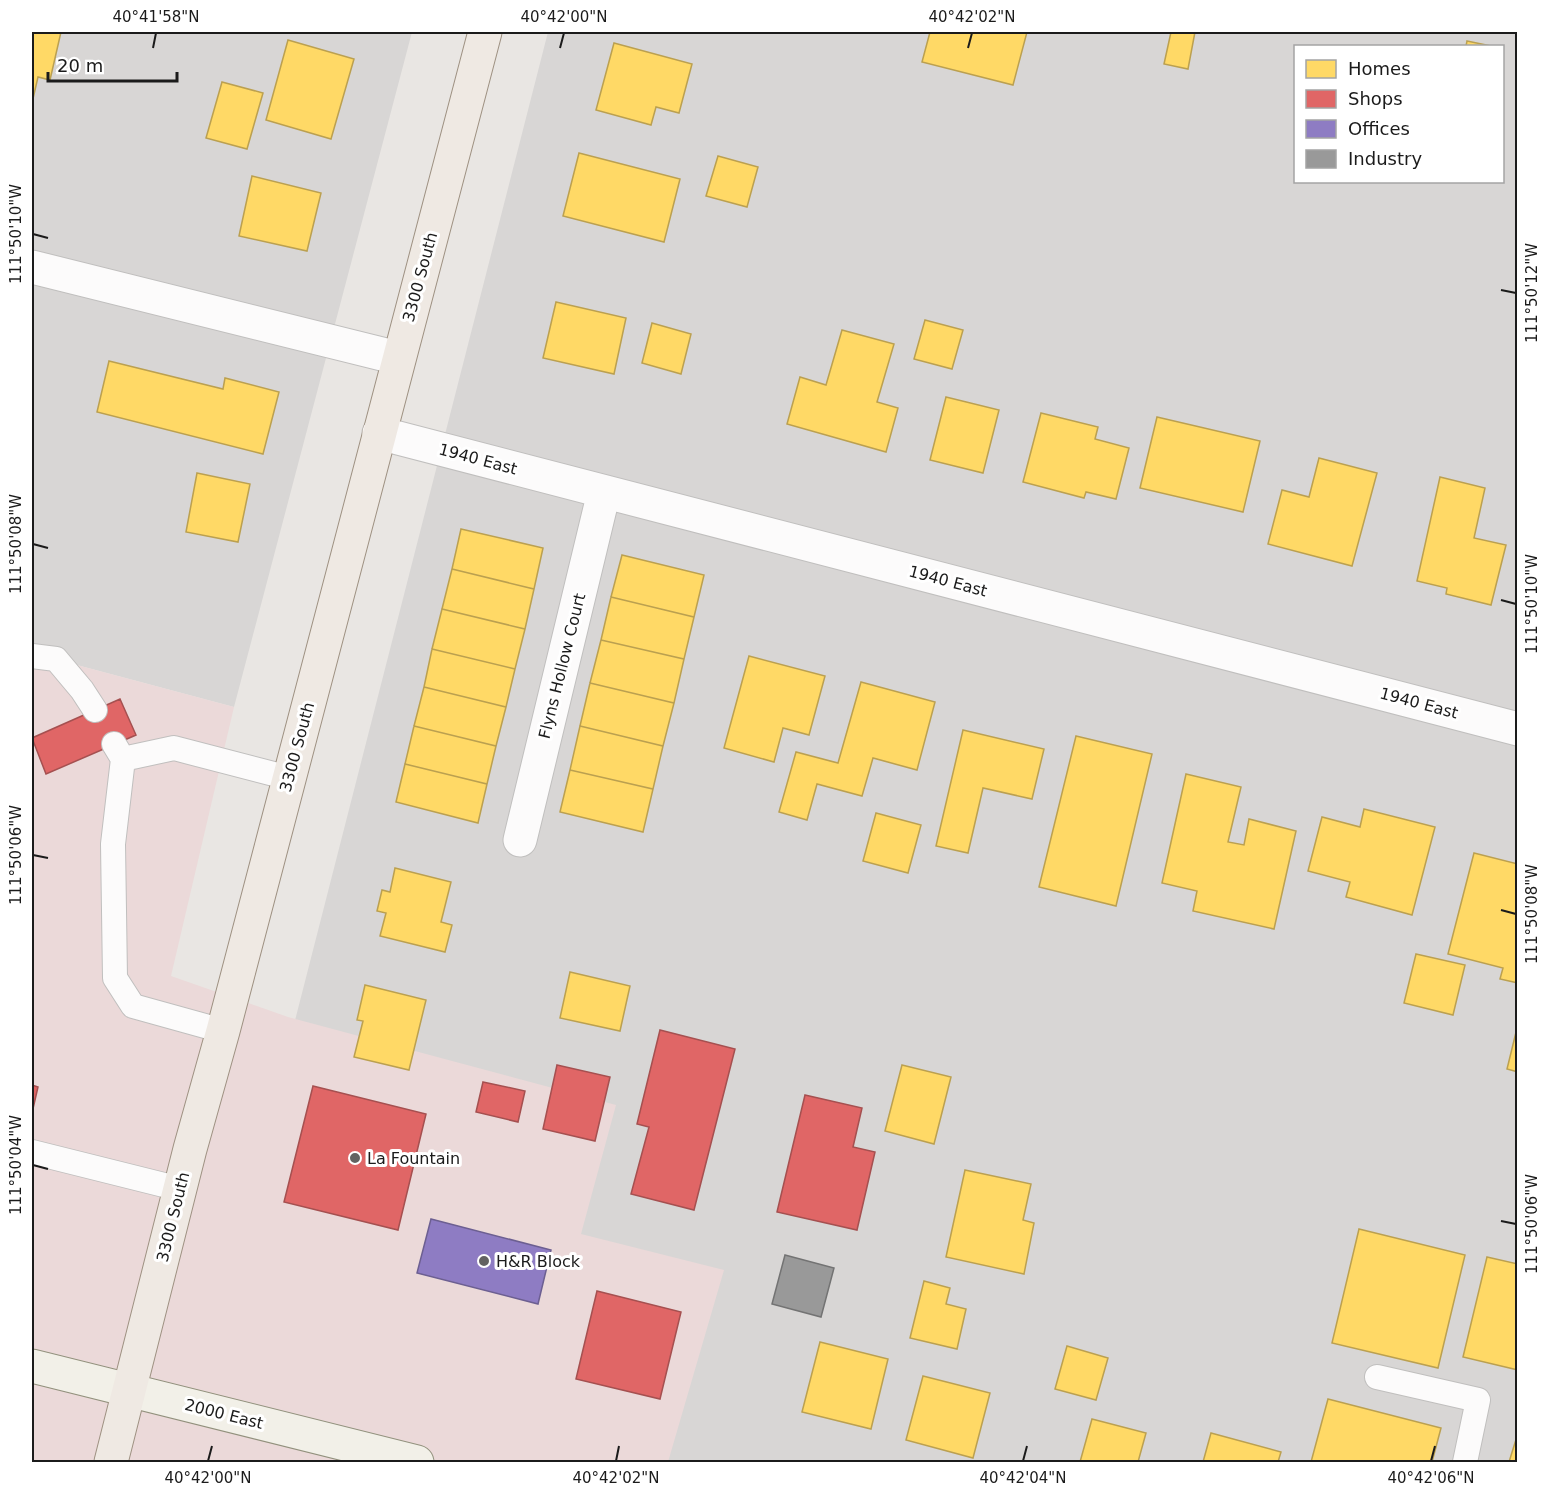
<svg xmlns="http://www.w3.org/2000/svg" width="1549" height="1494" viewBox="0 0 1549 1494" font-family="'DejaVu Sans',sans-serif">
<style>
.residential{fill:#d8d6d5;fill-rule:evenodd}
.commercial{fill:#ebd9d9}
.homes{fill:#ffd966;stroke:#bba050;stroke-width:1.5}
.shops{fill:#e06666;stroke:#a55050;stroke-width:1.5}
.offices{fill:#8e7cc3;stroke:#6c5f91;stroke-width:1.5}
.industry{fill:#999;stroke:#737373;stroke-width:1.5}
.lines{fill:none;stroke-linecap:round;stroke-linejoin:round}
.lane-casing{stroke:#c0bfbe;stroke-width:26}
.street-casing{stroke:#c0bfbe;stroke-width:35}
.secondary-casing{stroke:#92917d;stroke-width:35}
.primary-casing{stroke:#9e9182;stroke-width:35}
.lane{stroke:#fcfbfb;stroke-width:24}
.street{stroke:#fcfbfb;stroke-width:33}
.secondary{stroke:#f2f0e8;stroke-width:33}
.primary{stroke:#efe9e3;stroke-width:33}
.ticks{fill:none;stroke:#1b1b1b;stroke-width:2}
.poi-dot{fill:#636261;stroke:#fff;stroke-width:2}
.labels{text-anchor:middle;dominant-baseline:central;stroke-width:6;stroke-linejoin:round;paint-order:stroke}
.street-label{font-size:16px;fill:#1b1b1b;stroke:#fff}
.poi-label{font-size:16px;fill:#1b1b1b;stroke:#fff;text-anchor:start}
.neatline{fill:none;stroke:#1b1b1b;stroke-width:2}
.ticks-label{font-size:15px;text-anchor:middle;fill:#1b1b1b}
</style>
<rect width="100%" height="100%" fill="#e9e6e3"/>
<!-- residential -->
<path class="residential" d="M32,32H412L234,707L32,653Z
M548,32H1517V1462H182ZM1296,46H1502V182H1296Z"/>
<!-- commercial -->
<path class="commercial" d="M32,653L234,707L171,976L288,1017L616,1105L581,1234L724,1270L668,1462H32Z"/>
<!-- homes -->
<path class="homes" d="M32,32H61L50,80L38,77L32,103Z
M930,32H1027L1013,85L922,62Z
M1171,32H1195L1188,69L1164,64Z
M288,40L354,59L331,139L266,120Z
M1467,41L1491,46H1466Z
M614,43L692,64L679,113L656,107L651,125L596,110Z
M222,82L263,93L247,149L206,138Z
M579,153L680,179L664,242L563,216Z
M718,156L758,167L747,207L706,196Z
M252,176L321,193L307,251L239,236Z
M556,302L626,318L614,374L543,358Z
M925,320L963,330L952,369L914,359Z
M652,323L691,334L681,374L642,363Z
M842,330L894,344L877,402L898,408L886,452L787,424L800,377L826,385Z
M109,361L223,389L225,378L279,392L263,454L97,412Z
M946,397L999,410L983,473L930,460Z
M1041,413L1098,427L1095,439L1129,448L1116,499L1086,492L1084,498L1023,482Z
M1157,417L1260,441L1243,512L1140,488Z
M1319,458L1377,473L1352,566L1268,544L1282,490L1309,497Z
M197,473L250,484L238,542L186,532Z
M1440,477L1485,488L1474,538L1506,545L1491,605L1446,594L1447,588L1417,581Z
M461,529L543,548L534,589L452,569Z
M622,555L704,575L694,617L611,597Z
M452,569L534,589L525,629L442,609Z
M611,597L694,617L684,659L601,640Z
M442,609L525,629L515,669L432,649Z
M601,640L684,659L674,703L590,683Z
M432,649L515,669L506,707L424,687Z
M749,656L825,676L809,735L783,728L774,762L724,748Z
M861,682L935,702L917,770L873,758L862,796L817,784L807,820L779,812L796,752L838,763Z
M590,683L674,703L663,746L580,726Z
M424,687L506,707L496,746L414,726Z
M414,726L496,746L487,784L405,764Z
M580,726L663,746L653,789L570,770Z
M963,730L1044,749L1032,799L983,788L968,853L936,846Z
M1076,736L1152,754L1116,906L1039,887Z
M405,764L487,784L478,823L396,802Z
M570,770L653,789L643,832L560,812Z
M1186,774L1241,787L1228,842L1244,845L1249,819L1296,831L1274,929L1193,911L1197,891L1162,883Z
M1364,809L1435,827L1412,915L1346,897L1350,882L1308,871L1322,817L1360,827Z
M876,813L921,825L908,873L863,861Z
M1474,853L1518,864V983L1500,979L1503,968L1448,954Z
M395,868L451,882L441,922L452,925L445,952L380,936L386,913L377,911L382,890L390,892Z
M1416,954L1465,965L1453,1015L1404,1003Z
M570,972L630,986L620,1031L560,1018Z
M365,985L426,1000L409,1070L354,1057L363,1021L357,1020Z
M1518,1024V1072L1507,1069Z
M902,1065L951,1077L934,1144L885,1131Z
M965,1170L1031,1184L1023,1220L1034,1223L1024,1274L946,1257Z
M1359,1229L1465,1255L1438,1368L1332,1343Z
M1487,1257L1518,1264V1370L1463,1357Z
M924,1281L950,1288L946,1304L966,1309L957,1349L910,1338Z
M820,1342L888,1359L871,1429L802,1412Z
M1067,1346L1108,1358L1096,1400L1055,1389Z
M923,1376L990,1393L973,1458L906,1440Z
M1328,1399L1441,1428L1432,1462H1311Z
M1092,1419L1146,1433L1138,1462H1080Z
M1211,1433L1281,1452L1278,1462H1203Z
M1518,1433V1462H1509Z"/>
<!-- shops -->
<path class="shops" d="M120,699L136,735L46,774L32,738Z
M660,1030L735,1049L694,1210L631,1194L649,1127L637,1124Z
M557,1065L610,1077L595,1141L543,1129Z
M483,1082L525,1091L518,1122L476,1112Z
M32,1085L38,1087L32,1113Z
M313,1086L426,1114L398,1230L284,1202Z
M805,1095L862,1108L853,1147L875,1152L857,1230L777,1212Z
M597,1291L681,1312L660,1399L576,1379Z"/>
<!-- offices -->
<path class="offices" d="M431,1219L551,1250L538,1304L417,1273Z"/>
<!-- industry -->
<path class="industry" d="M785,1255L834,1268L821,1317L772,1304Z"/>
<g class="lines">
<defs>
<path id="lane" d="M32,656L56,659L82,690L95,710
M114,744L123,759L113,844L115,978L133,1006L223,1031
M123,759L174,748L289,778
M32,1152L180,1189
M1377,1377L1478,1400L1465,1462"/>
<path id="street" d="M32,267L398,358
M379,433L1518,729
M520,840L604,492"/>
<path id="secondary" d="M32,1366L417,1462"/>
<path id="primary" d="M111,1462L190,1149L223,1031L485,32"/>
</defs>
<!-- lane casing -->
<use href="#lane" class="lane-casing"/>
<!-- street casing -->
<use href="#street" class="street-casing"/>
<!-- secondary casing -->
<use href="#secondary" class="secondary-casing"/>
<!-- primary casing -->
<use href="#primary" class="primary-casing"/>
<!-- lane -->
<use href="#lane" class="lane"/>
<!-- street -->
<use href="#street" class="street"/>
<!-- secondary -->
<use href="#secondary" class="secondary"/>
<!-- primary -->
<use href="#primary" class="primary"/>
</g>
<!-- ticks -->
<path class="ticks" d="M153,48L156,33M560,48L564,33M968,48L972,33M33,234L48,238M1501,290L1516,293M33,544L48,548M1501,600L1516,604M33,855L48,858M1501,910L1516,914M33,1165L48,1169M1501,1221L1516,1224M208,1461L212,1446M616,1461L619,1446M1023,1461L1027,1446M1431,1461L1435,1446"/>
<!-- markers -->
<g class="poi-dot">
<circle cx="355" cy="1158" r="6"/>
<circle cx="484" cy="1261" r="6"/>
</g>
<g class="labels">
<!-- street labels -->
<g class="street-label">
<text transform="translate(420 277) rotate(-75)">3300 South</text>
<text transform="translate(478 459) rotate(15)">1940 East</text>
<text transform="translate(948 581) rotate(15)">1940 East</text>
<text transform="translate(562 666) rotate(-76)">Flyns Hollow Court</text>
<text transform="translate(1419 703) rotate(15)">1940 East</text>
<text transform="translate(297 747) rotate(-75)">3300 South</text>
<text transform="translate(173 1217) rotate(-76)">3300 South</text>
<text transform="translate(224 1414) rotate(14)">2000 East</text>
</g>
<!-- poi labels -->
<g class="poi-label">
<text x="367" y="1158">La Fountain</text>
<text x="496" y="1261">H&amp;R Block</text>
</g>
</g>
<!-- border -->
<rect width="1549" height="1494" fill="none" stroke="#ffffff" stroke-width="66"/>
<!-- legend -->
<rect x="1294" y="45" width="210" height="138" fill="#ffffff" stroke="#a4a4a4" stroke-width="1.5"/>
<rect x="1306" y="60" width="30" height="18" fill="#ffd966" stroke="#a4a4a4" stroke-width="1.5"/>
<text x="1348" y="75" font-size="18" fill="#1b1b1b">Homes</text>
<rect x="1306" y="90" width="30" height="18" fill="#e06666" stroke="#a4a4a4" stroke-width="1.5"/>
<text x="1348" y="105" font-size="18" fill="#1b1b1b">Shops</text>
<rect x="1306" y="120" width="30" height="18" fill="#8e7cc3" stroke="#a4a4a4" stroke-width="1.5"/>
<text x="1348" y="135" font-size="18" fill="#1b1b1b">Offices</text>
<rect x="1306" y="150" width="30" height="18" fill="#999999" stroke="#a4a4a4" stroke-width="1.5"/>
<text x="1348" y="165" font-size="18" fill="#1b1b1b">Industry</text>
<!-- scale -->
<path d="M48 72v9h129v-9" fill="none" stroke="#1b1b1b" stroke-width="3"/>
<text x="57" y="72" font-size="18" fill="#1b1b1b" stroke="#ffffff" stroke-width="4.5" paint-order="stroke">20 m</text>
<rect x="33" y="33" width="1483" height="1428" class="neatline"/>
<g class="ticks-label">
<text x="156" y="22">40°41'58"N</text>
<text x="564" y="22">40°42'00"N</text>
<text x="972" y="22">40°42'02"N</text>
<text transform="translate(16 234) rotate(-90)" y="5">111°50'10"W</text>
<text transform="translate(1532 293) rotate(-90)" y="5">111°50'12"W</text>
<text transform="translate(16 544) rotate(-90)" y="5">111°50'08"W</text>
<text transform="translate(1532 604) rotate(-90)" y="5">111°50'10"W</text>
<text transform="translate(16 855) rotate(-90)" y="5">111°50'06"W</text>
<text transform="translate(1532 914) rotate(-90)" y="5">111°50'08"W</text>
<text transform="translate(16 1165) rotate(-90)" y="5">111°50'04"W</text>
<text transform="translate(1532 1224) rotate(-90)" y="5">111°50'06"W</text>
<text x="208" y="1483">40°42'00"N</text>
<text x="616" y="1483">40°42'02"N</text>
<text x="1023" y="1483">40°42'04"N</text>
<text x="1431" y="1483">40°42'06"N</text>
</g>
</svg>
